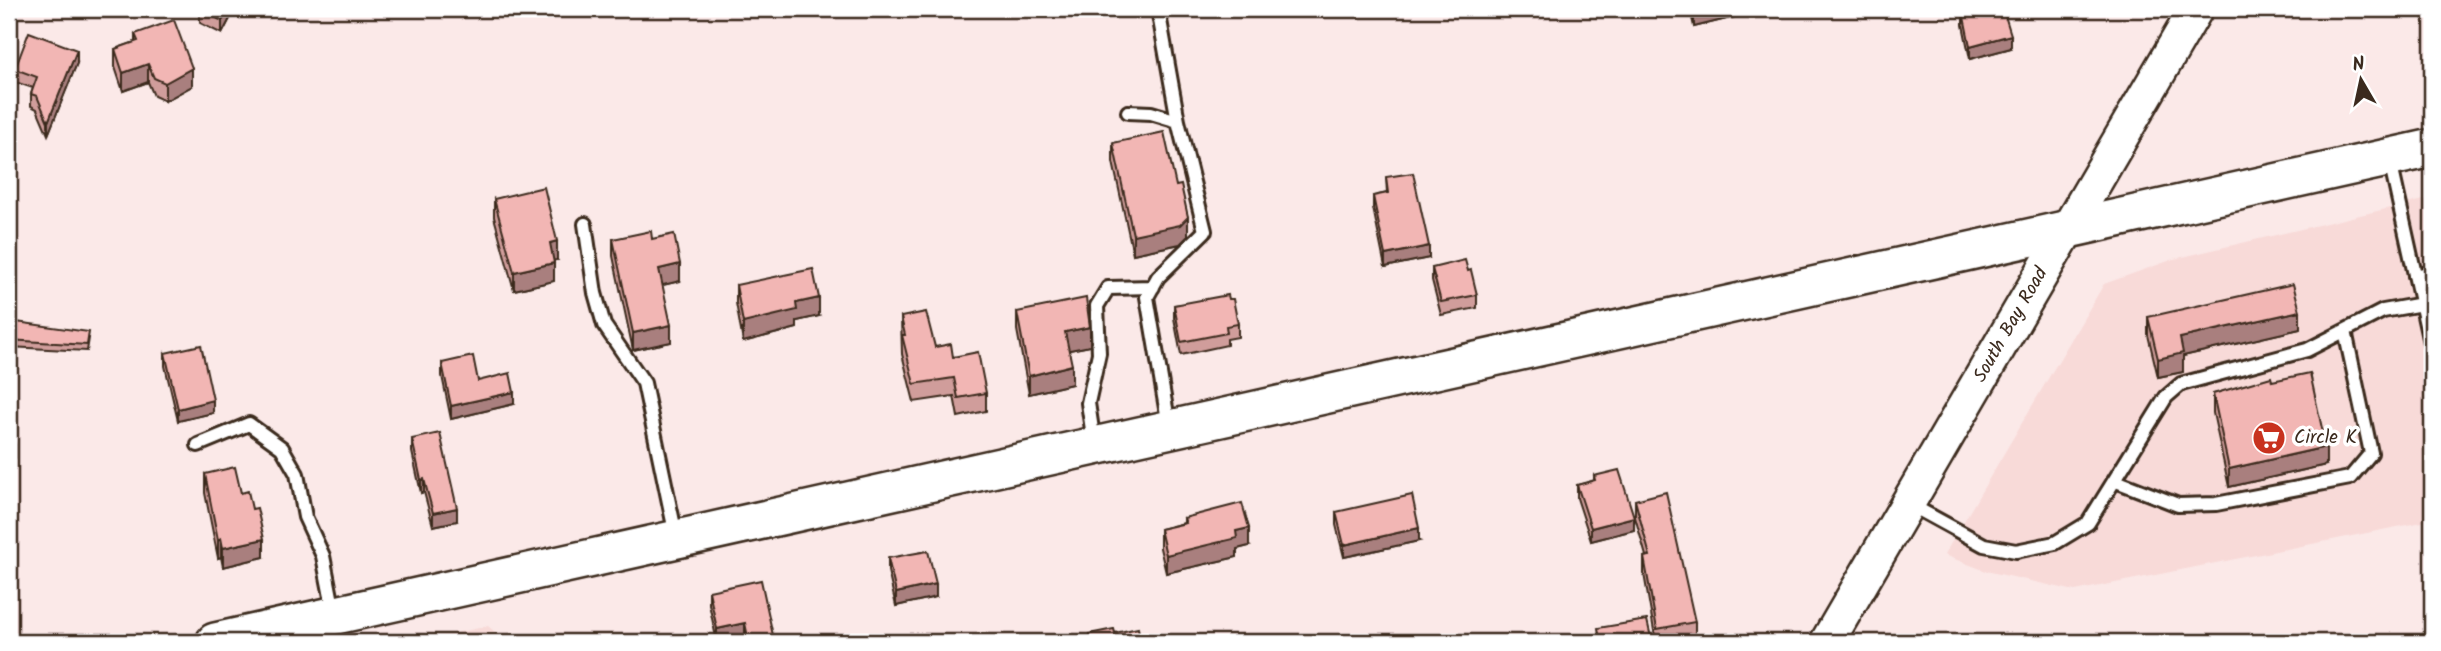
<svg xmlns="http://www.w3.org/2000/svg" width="2441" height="651" viewBox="0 0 2441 651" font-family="Kalam,sans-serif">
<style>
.built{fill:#f8dad8}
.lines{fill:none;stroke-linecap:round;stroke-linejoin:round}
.lane-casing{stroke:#3b2a1e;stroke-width:18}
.secondary-casing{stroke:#3b2a1e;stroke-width:38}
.primary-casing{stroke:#3b2a1e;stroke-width:42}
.lane{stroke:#fff;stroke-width:12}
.secondary{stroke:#fff;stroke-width:33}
.primary{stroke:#fff;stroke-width:37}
.wall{fill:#d09d9b;stroke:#3b2a1e;stroke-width:2}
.shaded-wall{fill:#a97f7e;stroke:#3b2a1e;stroke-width:2}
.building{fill:#f2b6b4;stroke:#3b2a1e;stroke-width:2}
.labels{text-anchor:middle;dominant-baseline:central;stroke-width:7;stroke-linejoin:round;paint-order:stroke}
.street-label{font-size:19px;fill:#3b2a1e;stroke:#fff}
.poi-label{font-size:19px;fill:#3b2a1e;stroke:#fff;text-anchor:start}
</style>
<rect width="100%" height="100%" fill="#fbe9e8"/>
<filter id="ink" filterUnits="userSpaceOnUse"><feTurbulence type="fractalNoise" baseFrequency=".0143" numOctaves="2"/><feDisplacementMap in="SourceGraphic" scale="14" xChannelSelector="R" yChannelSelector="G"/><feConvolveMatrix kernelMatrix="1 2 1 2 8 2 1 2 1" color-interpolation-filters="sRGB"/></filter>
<g filter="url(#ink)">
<!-- built -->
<path class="built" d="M2432,198V520L2075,591L1986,571L1944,555L2104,284L2174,259Z
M488,626L507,642H415Z"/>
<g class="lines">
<defs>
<path id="lane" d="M1158,9L1178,121
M1128,112L1151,113L1178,121L1205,231L1158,277L1147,297L1169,426
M2390,161L2432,352
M585,224L595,293L604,325L644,383L676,536
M2415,276L2432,272
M1094,443L1088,403L1099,353L1097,306L1108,288L1153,287
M198,445L249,424L282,448L297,474L305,517L323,556L334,612
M2116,481L2178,505L2216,504L2350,478L2371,453L2345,331
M1909,504L1984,545L2016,551L2055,543L2088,523L2166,397L2181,384L2307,350L2383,311L2422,304"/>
<path id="secondary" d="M1827,642L2196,9"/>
<path id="primary" d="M215,642L2432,148"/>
</defs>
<!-- lane casing -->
<use href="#lane" class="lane-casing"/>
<!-- secondary casing -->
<use href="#secondary" class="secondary-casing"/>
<!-- primary casing -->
<use href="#primary" class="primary-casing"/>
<!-- lane -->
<use href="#lane" class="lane"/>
<!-- secondary -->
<use href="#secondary" class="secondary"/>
<!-- primary -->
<use href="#primary" class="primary"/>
</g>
<!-- wall -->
<path class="wall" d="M235,9L222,34L200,23V10Z
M1690,9H1739V16L1694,27Z
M1963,12L2011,48L1970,59L1963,25Z
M135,34L192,86L165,101L154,96L148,82L123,91L115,67V49L135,42Z
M77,63L48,135L37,109L31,106V94L33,88L15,82V69Z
M1113,143L1176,186L1188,236L1180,244L1133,254L1113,162Z
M1386,177L1429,258L1385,267L1373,208V196L1387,193Z
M494,199L557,260H554V281L514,290L494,217Z
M613,239H652L680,281L662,285L671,342L633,350L613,256Z
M1432,268L1468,271L1477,295V308L1441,315L1432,280Z
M736,285L819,316L797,321V328L743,342L736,303Z
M1229,299L1238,324V337L1227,339V345L1181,355L1174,318V305Z
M1017,312L1090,346L1069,350L1072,384L1029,394L1017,330Z
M901,317L935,347L953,357L986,393V411L958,417L954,396L914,402L902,354Z
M2148,317L2300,329L2183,356V372L2158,377L2148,335Z
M9,321L89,338L87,351L9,347Z
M165,353L213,413L178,421L165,366Z
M442,363L478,381L514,404L451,419L442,376Z
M2272,381L2326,465L2229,487L2213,413V394Z
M412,439L457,521L433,526L424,492L421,493L412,452Z
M205,474L241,493L264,557L223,567L221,557L218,558L205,493Z
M1594,476L1634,530L1591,541L1577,498V485L1594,481Z
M1635,500L1695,622V639L1676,642H1656L1644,574V557L1646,556L1635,517Z
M1336,512L1419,541L1344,557L1336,525Z
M1184,518L1249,546L1237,549V557L1166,573L1160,548V529L1184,523Z
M888,558L936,597L896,606L888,571Z
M709,591L774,642H746L745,636L717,642L709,604Z"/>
<!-- shaded-wall -->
<path class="shaded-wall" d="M229,9H235L222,34V21Z
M1716,9H1739V16L1694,27V14Z
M2011,35V48L1970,59V46Z
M77,50V63L48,135V122Z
M148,64V82L123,91V73Z
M192,68V86L165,101V83Z
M1188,217V236L1180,244L1133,254V235Z
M557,241V260L550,261V243Z
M1429,246V258L1385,267V255Z
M554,263V281L514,290V272Z
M680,264V281L659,286V269Z
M819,298V316L797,321V328L743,342V323L796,303Z
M2300,311V329L2183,356V372L2158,377V359L2180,338Z
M671,325V342L633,350V333Z
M1090,327V346L1065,351V332Z
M1072,365V384L1029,394V376Z
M514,392V404L451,419V406Z
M213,400V413L178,421V409Z
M15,445V458L9,459V447Z
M2326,447V465L2229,487V469Z
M424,479V492L421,493V480Z
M457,508V521L433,526V513Z
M1634,517V530L1591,541V528Z
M1249,528V546L1237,549V557L1166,573V555L1236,531Z
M1419,528V541L1344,557V545Z
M221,538V557L218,558V540Z
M264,539V557L223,567V548Z
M936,584V597L896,606V593Z
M745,623V636L717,642V629Z"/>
<!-- building -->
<path class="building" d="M201,9H229L222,21L200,10Z
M1693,9H1716L1694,14Z
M1980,9H2003L2011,35L1970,46L1963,12Z
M174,20L192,68L165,83L154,78L148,64L123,73L115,49L138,41L135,34Z
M29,32L77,50L48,122L37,96L31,94L37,77L15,69Z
M1164,132L1176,186L1181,185L1188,217L1180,225L1133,235L1113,143Z
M1413,173L1429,246L1385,255L1373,196L1388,193L1386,177Z
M544,187L557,241L550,243L554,263L514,272L494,199Z
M651,231L652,239L674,234L680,264L659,269L671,325L633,333L613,239Z
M1465,260L1468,271L1471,270L1477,295L1441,302L1432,268Z
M813,269L819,298L796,303L797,310L743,323L736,285Z
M2293,284L2300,311L2180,338L2183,353L2158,359L2148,317Z
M1228,295L1229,299H1233L1238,324L1226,326L1227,333L1181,342L1174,305Z
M1086,298L1090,327L1065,332L1072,365L1029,376L1017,312Z
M926,312L935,347L951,344L953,357L978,352L986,393L958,398L954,378L914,384L902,335H905L901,317Z
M9,321L89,332L87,345L9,340Z
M201,345L213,400L178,409L165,353Z
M473,356L478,381L510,373L514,392L451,406L442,363Z
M2310,373L2326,447L2229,469L2213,394L2271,377L2272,381Z
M9,414L15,445L9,447Z
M440,433L457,508L433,513L424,479L421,480L412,439Z
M235,467L241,493L248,491L252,509L257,508L264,539L223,548L221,538L218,540L205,474Z
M1619,470L1634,517L1591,528L1577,485L1595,480L1594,476Z
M1666,492L1695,622L1657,629L1644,557L1650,556L1635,500Z
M1412,495L1419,528L1344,545L1336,512Z
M1242,503L1249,528L1236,531L1237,538L1166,555L1160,529L1186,523L1184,518Z
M928,551L936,584L896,593L888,558Z
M761,580L774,640L764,642H749L745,623L717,629L709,591Z
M1647,620L1652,642H1577V641L1599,634L1598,628Z
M1138,628L1141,642H1073L1090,639L1089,634L1114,629L1115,633Z
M1502,638L1504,642H1494Z"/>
</g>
<!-- icons -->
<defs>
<symbol id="supermarket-disc" viewBox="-11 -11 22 22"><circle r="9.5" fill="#c8321e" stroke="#fff"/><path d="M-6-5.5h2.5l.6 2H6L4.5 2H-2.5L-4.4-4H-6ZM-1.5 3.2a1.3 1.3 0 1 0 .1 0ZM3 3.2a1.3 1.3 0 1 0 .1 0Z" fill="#fff"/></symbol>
</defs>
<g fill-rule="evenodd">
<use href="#supermarket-disc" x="2250" y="419" width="38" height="38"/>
</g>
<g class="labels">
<!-- street labels -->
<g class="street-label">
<text transform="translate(2011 325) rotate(-60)">South Bay Road</text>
</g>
<!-- poi labels -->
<g class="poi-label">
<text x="2294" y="438">Circle K</text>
</g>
</g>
<!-- margin -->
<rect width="2441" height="651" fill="none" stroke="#fff" stroke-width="35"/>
<rect x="18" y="18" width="2406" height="616" fill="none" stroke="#3b2a1e" stroke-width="2.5" filter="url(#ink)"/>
<!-- north arrow -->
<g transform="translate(2361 80) rotate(351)" stroke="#ffffff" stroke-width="5" paint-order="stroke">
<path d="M0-5L12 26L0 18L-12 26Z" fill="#3b2a1e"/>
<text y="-10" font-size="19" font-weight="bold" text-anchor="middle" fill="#3b2a1e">N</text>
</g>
</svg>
